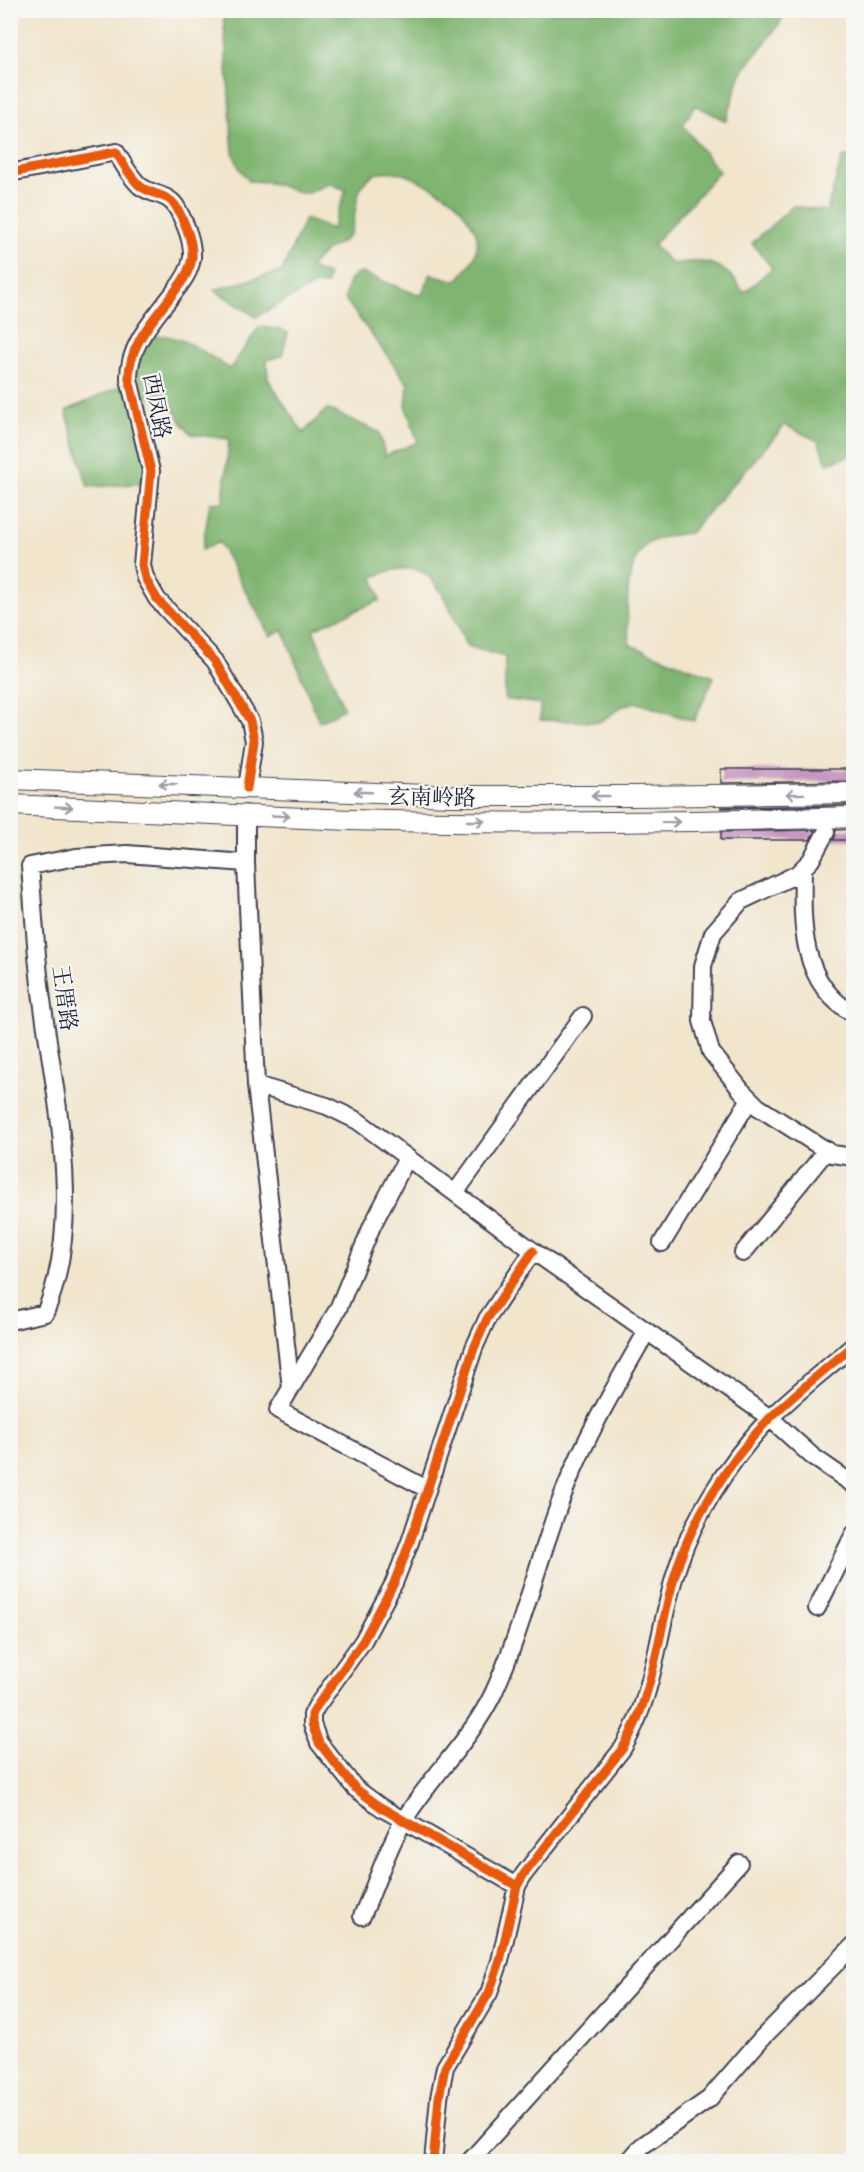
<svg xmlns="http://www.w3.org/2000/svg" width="864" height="2172" viewBox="0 0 864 2172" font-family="'EB Garamond','Noto Serif SC',serif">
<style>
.forest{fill:#80b571;stroke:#516c56;stroke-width:1.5}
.building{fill:#c797c1}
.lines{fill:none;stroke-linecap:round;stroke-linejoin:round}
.minor-casing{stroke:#413f51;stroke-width:20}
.major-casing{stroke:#413f51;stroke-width:22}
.minor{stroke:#fff;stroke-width:16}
.major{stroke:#fff;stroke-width:20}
.cycleway-casing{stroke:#f6f6f2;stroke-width:13}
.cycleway{stroke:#e8590c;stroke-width:9}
.oneway{stroke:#9c9ca7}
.labels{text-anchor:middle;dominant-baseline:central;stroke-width:4.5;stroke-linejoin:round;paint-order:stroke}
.street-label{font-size:22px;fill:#22223b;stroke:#f6f6f2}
</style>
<rect width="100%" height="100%" fill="#f6f6f2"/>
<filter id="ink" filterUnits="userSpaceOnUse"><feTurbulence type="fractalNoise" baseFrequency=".0167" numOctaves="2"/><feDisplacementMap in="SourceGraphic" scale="12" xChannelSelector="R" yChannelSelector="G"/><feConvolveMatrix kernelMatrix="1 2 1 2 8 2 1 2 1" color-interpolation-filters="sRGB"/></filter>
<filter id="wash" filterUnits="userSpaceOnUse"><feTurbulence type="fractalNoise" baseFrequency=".008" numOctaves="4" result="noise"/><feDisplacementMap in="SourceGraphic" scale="24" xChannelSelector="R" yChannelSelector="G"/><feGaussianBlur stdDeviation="1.35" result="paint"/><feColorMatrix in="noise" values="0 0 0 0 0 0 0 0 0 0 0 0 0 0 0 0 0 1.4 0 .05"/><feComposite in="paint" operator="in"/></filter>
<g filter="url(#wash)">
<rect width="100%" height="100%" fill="#f1e5cc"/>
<!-- forest -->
<path class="forest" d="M223,11H786L780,23L741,73L726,121L695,105L683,125L719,172L653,245L672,264C707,258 725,262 744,293L772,268L752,243L793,206L827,211L842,158L853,155L854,448L849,456L827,463L818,441L785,425L690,533C676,534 661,536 649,543C623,560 626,618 630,645L714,677L694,721L635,702L623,706L606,718L598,722L540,720V704L505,699V657L466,646C459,627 438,573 415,569C400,567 387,571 373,577L380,600L313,629L344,709L319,722L283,630L270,636L219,542L202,550L210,503L223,502L229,439L191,434L182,423L165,393L149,394L151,483L88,487L66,411L130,382C133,374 141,348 145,343C166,321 211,357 230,369L259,327L279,329L288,333L282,356L267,360L268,379L303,433L327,409L379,432L385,456L418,442L406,408L408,384L345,299C347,286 347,276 362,273L421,296L431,274L456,281C468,270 482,251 476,233C474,226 458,204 453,200C446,194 408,174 400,173C391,171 380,171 373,175C351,188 359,214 350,233C345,243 338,243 329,249C321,254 316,260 310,268L328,275L327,284L312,286L256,317L214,290L282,271L305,219L332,229L346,190L328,183C301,199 304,193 278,185C268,182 259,181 249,181L239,168L233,152Z"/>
<g id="blocks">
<!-- building -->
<path class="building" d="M721,769H854V781L721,783Z
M854,805L791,807L721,808V807Z
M854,829V840H834L836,830Z
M815,830L810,840H721V832Z"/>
</g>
</g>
<g filter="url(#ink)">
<use href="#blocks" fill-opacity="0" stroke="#413f51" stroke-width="1.5"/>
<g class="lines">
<defs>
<path id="minor" d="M10,173L116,152C123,164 130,177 140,186C153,196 170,193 178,210C185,223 193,242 192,258C190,271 183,281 175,291C156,317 128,344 129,379L151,471L142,565L145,578L157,599L215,661L250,721L254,741L247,788
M246,814V863L256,1085L291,1388L278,1410L427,1489
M826,832L811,860L797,874L741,901L713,933L703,966L702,1021L711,1052L741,1090L758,1107L832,1154L854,1157
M803,868C802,922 799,984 854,1014
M256,1085L327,1106L358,1121L533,1251L770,1418L812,1456L854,1485
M455,1193L583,1016
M662,1243L750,1099
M743,1253L827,1150
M10,1321L45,1313C88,1212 50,1081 39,975C35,939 33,903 30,866L76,857L127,854L246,863
M291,1388L338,1309L372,1226L407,1158
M817,1608L854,1534
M517,1886L382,1808L355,1788L319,1743L312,1724V1715L316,1707L363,1641L394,1583L410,1542L474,1348L487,1319L533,1251
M362,1916C376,1885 387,1848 404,1820C431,1776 470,1741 493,1694C523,1629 538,1558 564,1492C586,1436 617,1383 647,1331
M433,2162L439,2098L445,2067L489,1993L500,1961L517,1886L524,1874L623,1748C655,1693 657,1635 675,1575C691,1520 729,1461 768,1420C795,1393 825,1370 854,1345
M469,2162L739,1863
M628,2162L642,2146L709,2099L761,2039L854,1945"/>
<path id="major" d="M10,779L453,796H633L854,793
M10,805C124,809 237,816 350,820C518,825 686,822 854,817"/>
</defs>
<!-- minor casing -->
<use href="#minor" class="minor-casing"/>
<!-- major casing -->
<use href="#major" class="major-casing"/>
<!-- minor -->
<use href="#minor" class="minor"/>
<!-- major -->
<use href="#major" class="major"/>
<defs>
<path id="cycleway" d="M10,173L116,152C123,164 130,177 140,186C153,196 170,193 178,210C185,223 193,242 192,258C190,271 183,281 175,291C156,317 128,344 129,379L151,471L142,565L145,578L157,599L215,661L250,721L254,741L247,788
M517,1886L382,1808L355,1788L319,1743L312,1724V1715L316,1707L363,1641L394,1583L410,1542L474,1348L487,1319L533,1251
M433,2162L439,2098L445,2067L489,1993L500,1961L517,1886L524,1874L623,1748C655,1693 657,1635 675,1575C691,1520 729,1461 768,1420C795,1393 825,1370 854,1345"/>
</defs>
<!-- cycleway casing -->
<use href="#cycleway" class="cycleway-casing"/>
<!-- cycleway -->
<use href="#cycleway" class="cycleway"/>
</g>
<!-- one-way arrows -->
<defs><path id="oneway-shaft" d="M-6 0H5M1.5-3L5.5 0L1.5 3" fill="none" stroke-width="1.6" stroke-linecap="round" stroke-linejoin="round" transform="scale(1.5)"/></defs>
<g class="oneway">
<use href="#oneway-shaft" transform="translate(168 784) rotate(-178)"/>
<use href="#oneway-shaft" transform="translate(363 792) rotate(-178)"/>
<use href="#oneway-shaft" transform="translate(795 794) rotate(179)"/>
<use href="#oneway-shaft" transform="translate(600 796) rotate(180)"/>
<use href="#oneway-shaft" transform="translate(64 807) rotate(2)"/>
<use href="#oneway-shaft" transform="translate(281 816) rotate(3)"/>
<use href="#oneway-shaft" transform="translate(476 821)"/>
<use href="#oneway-shaft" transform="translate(671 822) rotate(-1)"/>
</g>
</g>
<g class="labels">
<!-- street labels -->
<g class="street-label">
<text transform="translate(157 406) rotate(79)">西凤路</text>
<text transform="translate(432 797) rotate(1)">玄南岭路</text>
<text transform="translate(65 998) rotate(82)">王厝路</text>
</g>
</g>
<!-- margin -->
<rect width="864" height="2172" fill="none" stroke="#f6f6f2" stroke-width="36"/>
</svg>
